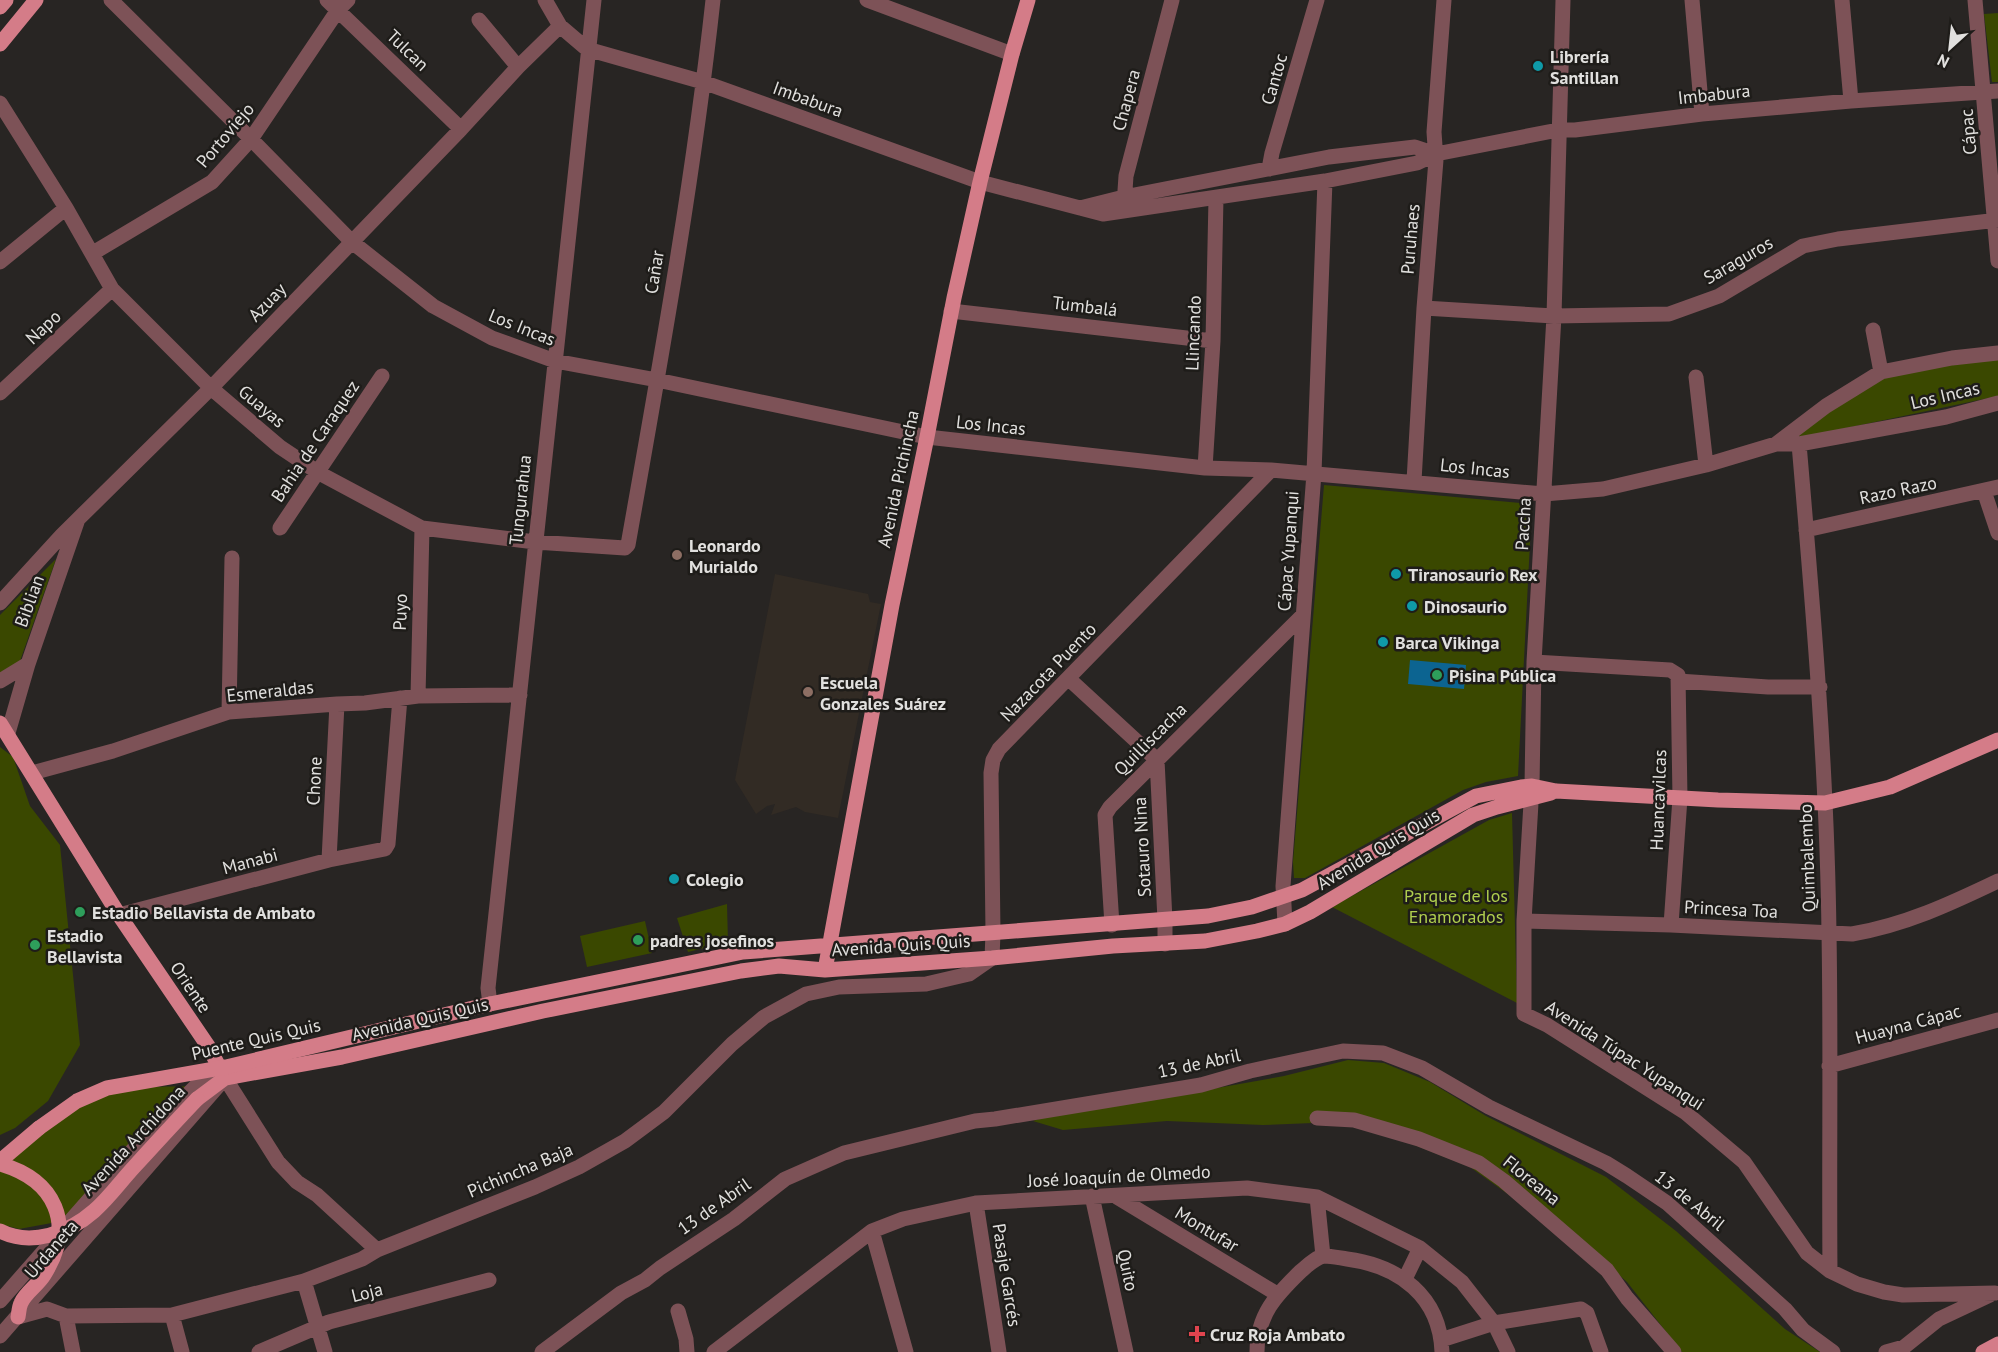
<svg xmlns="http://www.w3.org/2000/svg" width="1998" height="1352" viewBox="0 0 1998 1352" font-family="'PT Sans',sans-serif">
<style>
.built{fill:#322b24}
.green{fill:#3a4800}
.water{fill:#0c6491}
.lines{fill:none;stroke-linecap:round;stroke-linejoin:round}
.minor{stroke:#7d5257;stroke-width:15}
.major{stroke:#d47c88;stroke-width:15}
.major-bridge{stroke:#d47c88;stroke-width:15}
.culture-dot{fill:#0f9aa8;stroke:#1e1c19;stroke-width:2}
.education-dot{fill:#8d6e63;stroke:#1e1c19;stroke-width:2}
.leisure-dot{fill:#2e9e5b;stroke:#1e1c19;stroke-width:2}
.health-dot{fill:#e0444e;stroke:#1e1c19;stroke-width:2}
.labels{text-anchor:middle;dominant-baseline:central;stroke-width:5;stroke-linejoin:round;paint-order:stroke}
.street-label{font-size:18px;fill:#e1e0de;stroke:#1e1c19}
.poi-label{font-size:18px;font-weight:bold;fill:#e1e0de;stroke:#1e1c19;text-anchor:start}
.park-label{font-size:18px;fill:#b0cf4e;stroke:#1e1c19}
</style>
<rect width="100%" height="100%" fill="#282523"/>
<!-- built -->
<path class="built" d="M775,574L868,594L870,602L881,604L838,818L805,812L796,807L771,815L775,804L767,806L756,814L735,780Z"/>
<!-- green -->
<path class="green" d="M1998,13V82H1992L1984,14Z
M1998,357V396L1804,437L1782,433L1873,369Z
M1324,485L1532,504L1518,776L1486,782L1463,790L1305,878H1294L1293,862Z
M56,559L20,661L0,673V615Z
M0,747L13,757L30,806L60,845L80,1045L48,1101L15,1128L0,1135Z
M1512,813L1517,1003L1332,907L1489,820Z
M727,904L728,942L688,952L677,918Z
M645,921L652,953L587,967L580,936Z
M1348,1060L1384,1063L1430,1082L1486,1116L1606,1177L1676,1231L1785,1329L1820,1352H1682L1627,1282L1577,1237L1512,1197L1470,1167L1384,1133L1338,1122L1263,1125L1167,1121L1063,1130L1033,1121L1070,1108L1200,1091L1284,1076Z
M201,1086L68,1220L19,1229L0,1224V1166C32,1142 69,1105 108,1094C138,1085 170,1087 201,1086Z"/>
<!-- water -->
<path class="water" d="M1410,660L1466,665L1464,689L1408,684Z"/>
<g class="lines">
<!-- minor -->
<path class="minor" d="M111,0L251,139L352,242L433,306L492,338L555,361L657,380L927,437L1205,468L1271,470L1544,494L1603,489L1706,465L1776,444H1799L1946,417L1998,403
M327,0L461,129
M545,0L560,26L587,49L703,82L980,182L1103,214L1325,181L1417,163L1436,154L1558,130H1575L1702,114L1851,101L1998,91
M867,0L1012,54
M1563,0L1554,316L1534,662L1532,786L1524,921V1014L1547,1025L1686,1113L1744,1162L1807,1253L1830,1271L1857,1284L1884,1292L1903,1295L1995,1293
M1692,0L1702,114
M1842,0L1851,101
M1975,0L1998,261
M479,20L518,67
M0,103L66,208L112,289L211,388L280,447L319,473L422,528L535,542L625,548L628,545C660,364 693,183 713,0
M1269,169L1272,153L1317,0
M1124,205L1126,176L1172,0
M1080,208L1124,197L1329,157L1415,147L1436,154
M93,253L212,182L251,139L338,10L348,0
M0,262L66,208
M1424,308L1554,316L1669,314L1719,296L1803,246L1838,239L1998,220
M951,311L1213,341
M1873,330L1881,372
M1696,377L1706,465
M0,393L112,289
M1776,444L1826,406L1881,372L1952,358L1998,353
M1799,444C1813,607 1827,770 1829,934C1831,1046 1829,1158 1830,1271
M1205,468L1213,341L1216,198
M1414,481L1424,308L1436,160L1434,132L1444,0
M1984,491L1998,533
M280,528L382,376
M1806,530L1998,487
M0,603L62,535L211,388L461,129L518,67L560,26
M1534,662L1670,670L1678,675L1680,798L1671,925
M1069,679L1157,760L1165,920V944
M0,681L28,664
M1678,681L1768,687H1820
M418,696L422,528
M229,712L232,558
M8,733L28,664L77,522
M32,773L113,751L229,712L337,704L365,703L418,696L520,695
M329,860L337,704
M119,915L329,860L385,849L388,844L400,698
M1524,921L1671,925L1852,934C1905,925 1950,904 1998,881
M1285,924L1283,886L1314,473L1325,181
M1112,925L1105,815L1110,807L1303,615
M490,1004L488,988L594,0
M1829,1066L1998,1020
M1317,1118L1354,1120L1419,1139L1479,1163L1504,1181L1607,1270L1627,1298L1674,1352
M1092,1196L1126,1352
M1117,1197L1277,1294
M1317,1197L1323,1256
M976,1203L999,1352
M872,1231L906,1352
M1405,1279L1420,1248
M304,1281L325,1352
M0,1301L139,1143L217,1065
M678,1311L686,1339L687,1352
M172,1315L182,1352
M66,1316L73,1352
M18,1317L47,1309L66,1316L172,1315L304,1281L362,1259L377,1250L535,1187L579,1167L625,1141L664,1112L732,1044L764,1017L806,994L839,987L926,984L969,974L992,958L993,933L991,773L993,760L999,749L1271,470
M0,1336L225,1078L278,1162L297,1182L317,1195L377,1250
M1441,1340L1494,1323L1581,1309L1587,1313L1601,1352
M259,1352L329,1322L489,1280
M542,1352L621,1293L645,1280L660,1268L734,1219L785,1179L844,1153L975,1121L995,1119L1201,1085L1250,1071L1343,1051L1383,1053L1422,1068L1489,1107L1606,1163L1627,1176L1667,1203L1785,1309L1803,1330L1833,1352
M714,1352L872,1231L903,1219L976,1203L1247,1188L1317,1197L1420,1248L1462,1282L1494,1323L1508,1352
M1257,1352C1257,1315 1276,1295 1301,1271C1307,1266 1316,1257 1324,1256C1331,1256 1340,1258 1347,1259C1399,1266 1440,1296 1442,1352
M1886,1352L1904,1347L1939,1319L1990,1295"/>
<!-- major -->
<path class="major" d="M0,7L6,0
M0,44L36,0
M0,723L119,915L208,1046L225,1078
M825,970L892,605L927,437L954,298L980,182L1012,54L1028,0
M490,1004L743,952L1208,916L1252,907L1302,890L1476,796L1521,787L1532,786L1556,791L1718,800L1825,803L1890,787L1998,740
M197,1099L225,1078L342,1057L543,1011L741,971L779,966L825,970L992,958L1113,946L1205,941L1257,931L1285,924L1310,912L1473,815L1497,807L1551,793
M0,1161L39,1128
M0,1164C55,1180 76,1224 44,1275C38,1285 25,1293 21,1303C19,1307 19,1312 18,1317
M1983,1352L1998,1344"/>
<!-- major-bridge -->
<path class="major-bridge" d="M39,1128L77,1101L107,1088L226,1067L490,1004
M0,1231C31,1247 69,1233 94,1211C109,1198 121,1181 134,1167C155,1144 176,1121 197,1099"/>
</g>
<!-- markers -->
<g class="culture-dot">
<circle cx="1538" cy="66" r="6"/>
<circle cx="1396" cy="574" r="6"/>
<circle cx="1412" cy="606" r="6"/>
<circle cx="1383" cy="642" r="6"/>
<circle cx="674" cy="879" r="6"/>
</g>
<g class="education-dot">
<circle cx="677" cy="555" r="6"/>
<circle cx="808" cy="692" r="6"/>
</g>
<g class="leisure-dot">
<circle cx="1437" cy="675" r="6"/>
<circle cx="80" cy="912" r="6"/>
<circle cx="638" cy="940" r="6"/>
<circle cx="35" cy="945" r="6"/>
</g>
<path class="health-dot" d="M1194 1325h6v6h6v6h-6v6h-6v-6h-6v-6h6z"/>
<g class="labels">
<!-- street labels -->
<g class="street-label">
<text transform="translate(408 50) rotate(44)">Tulcan</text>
<text transform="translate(1274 79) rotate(-74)">Cantoc</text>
<text transform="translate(1714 94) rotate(-6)">Imbabura</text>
<text transform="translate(808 99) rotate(20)">Imbabura</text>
<text transform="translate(1126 100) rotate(-75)">Chapera</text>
<text transform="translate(1968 132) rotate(-95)">Cápac</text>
<text transform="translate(225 135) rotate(-50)">Portoviejo</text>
<text transform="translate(1410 239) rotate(-85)">Puruhaes</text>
<text transform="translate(1738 260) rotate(-30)">Saraguros</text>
<text transform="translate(654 272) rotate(-81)">Cañar</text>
<text transform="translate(267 302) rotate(-46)">Azuay</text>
<text transform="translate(1085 306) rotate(7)">Tumbalá</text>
<text transform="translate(43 327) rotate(-43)">Napo</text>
<text transform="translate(522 327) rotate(22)">Los Incas</text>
<text transform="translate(1193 333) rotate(-88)">Llincando</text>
<text transform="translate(1945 395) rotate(-13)">Los Incas</text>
<text transform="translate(262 406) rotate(40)">Guayas</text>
<text transform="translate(991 425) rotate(6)">Los Incas</text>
<text transform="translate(315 441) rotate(-56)">Bahia de Caraquez</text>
<text transform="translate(1475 468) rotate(6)">Los Incas</text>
<text transform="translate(898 479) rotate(-78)">Avenida Pichincha</text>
<text transform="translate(1898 490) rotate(-12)">Razo Razo</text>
<text transform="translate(520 500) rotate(-84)">Tungurahua</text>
<text transform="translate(1523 524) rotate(-87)">Paccha</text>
<text transform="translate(1288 551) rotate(-86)">Cápac Yupanqui</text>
<text transform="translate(29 601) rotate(-70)">Biblian</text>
<text transform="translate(400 612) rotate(-88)">Puyo</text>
<text transform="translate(1048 672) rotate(-46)">Nazacota Puento</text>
<text transform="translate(270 691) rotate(-6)">Esmeraldas</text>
<text transform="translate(1150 739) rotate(-45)">Quilliscacha</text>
<text transform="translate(314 781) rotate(-87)">Chone</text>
<text transform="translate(1658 800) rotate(-88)">Huancavilcas</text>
<text transform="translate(1142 847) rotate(-93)">Sotauro Nina</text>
<text transform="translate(1378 849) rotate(-31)">Avenida Quis Quis</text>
<text transform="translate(1807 858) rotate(-92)">Quimbalembo</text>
<text transform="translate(250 861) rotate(-15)">Manabi</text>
<text transform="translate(1731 909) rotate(3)">Princesa Toa</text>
<text transform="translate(901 945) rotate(-4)">Avenida Quis Quis</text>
<text transform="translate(191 987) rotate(56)">Oriente</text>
<text transform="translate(420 1019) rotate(-13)">Avenida Quis Quis</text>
<text transform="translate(1908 1024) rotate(-15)">Huayna Cápac</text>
<text transform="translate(256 1039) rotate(-13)">Puente Quis Quis</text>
<text transform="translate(1625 1055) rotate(33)">Avenida Túpac Yupanqui</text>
<text transform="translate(1199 1063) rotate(-12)">13 de Abril</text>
<text transform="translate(133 1140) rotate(-47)">Avenida Archidona</text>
<text transform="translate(520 1170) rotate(-23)">Pichincha Baja</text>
<text transform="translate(1119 1176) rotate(-3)">José Joaquín de Olmedo</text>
<text transform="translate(1532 1180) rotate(39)">Floreana</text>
<text transform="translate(1690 1200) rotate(39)">13 de Abril</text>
<text transform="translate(714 1206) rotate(-35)">13 de Abril</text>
<text transform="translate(1207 1229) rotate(31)">Montufar</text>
<text transform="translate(51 1249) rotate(-49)">Urdaneta</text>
<text transform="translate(1128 1270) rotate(78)">Quito</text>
<text transform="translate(1007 1275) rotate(81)">Pasaje Garcés</text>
<text transform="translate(367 1292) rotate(-14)">Loja</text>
</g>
<!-- poi labels -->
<g class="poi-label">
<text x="1550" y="56">Librería<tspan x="1550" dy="21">Santillan</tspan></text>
<text x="689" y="545">Leonardo<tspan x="689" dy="21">Murialdo</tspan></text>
<text x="1408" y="574">Tiranosaurio Rex</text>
<text x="1424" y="606">Dinosaurio</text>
<text x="1395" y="642">Barca Vikinga</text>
<text x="1449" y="675">Pisina Pública</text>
<text x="820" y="682">Escuela<tspan x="820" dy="21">Gonzales Suárez</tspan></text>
<text x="686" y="879">Colegio</text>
<text x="92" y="912">Estadio Bellavista de Ambato</text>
<text x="47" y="935">Estadio<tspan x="47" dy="21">Bellavista</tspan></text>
<text x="650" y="940">padres josefinos</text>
<text x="1210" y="1334">Cruz Roja Ambato</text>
</g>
<!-- park labels -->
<g class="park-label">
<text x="1456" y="895">Parque de los<tspan x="1456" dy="21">Enamorados</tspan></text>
</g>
</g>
<!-- north arrow -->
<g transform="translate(1950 48) rotate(207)" stroke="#1e1c19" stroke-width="4.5" paint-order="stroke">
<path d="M0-4.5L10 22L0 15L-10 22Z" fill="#e1e0de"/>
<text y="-9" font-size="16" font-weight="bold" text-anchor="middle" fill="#e1e0de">N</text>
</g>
</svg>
